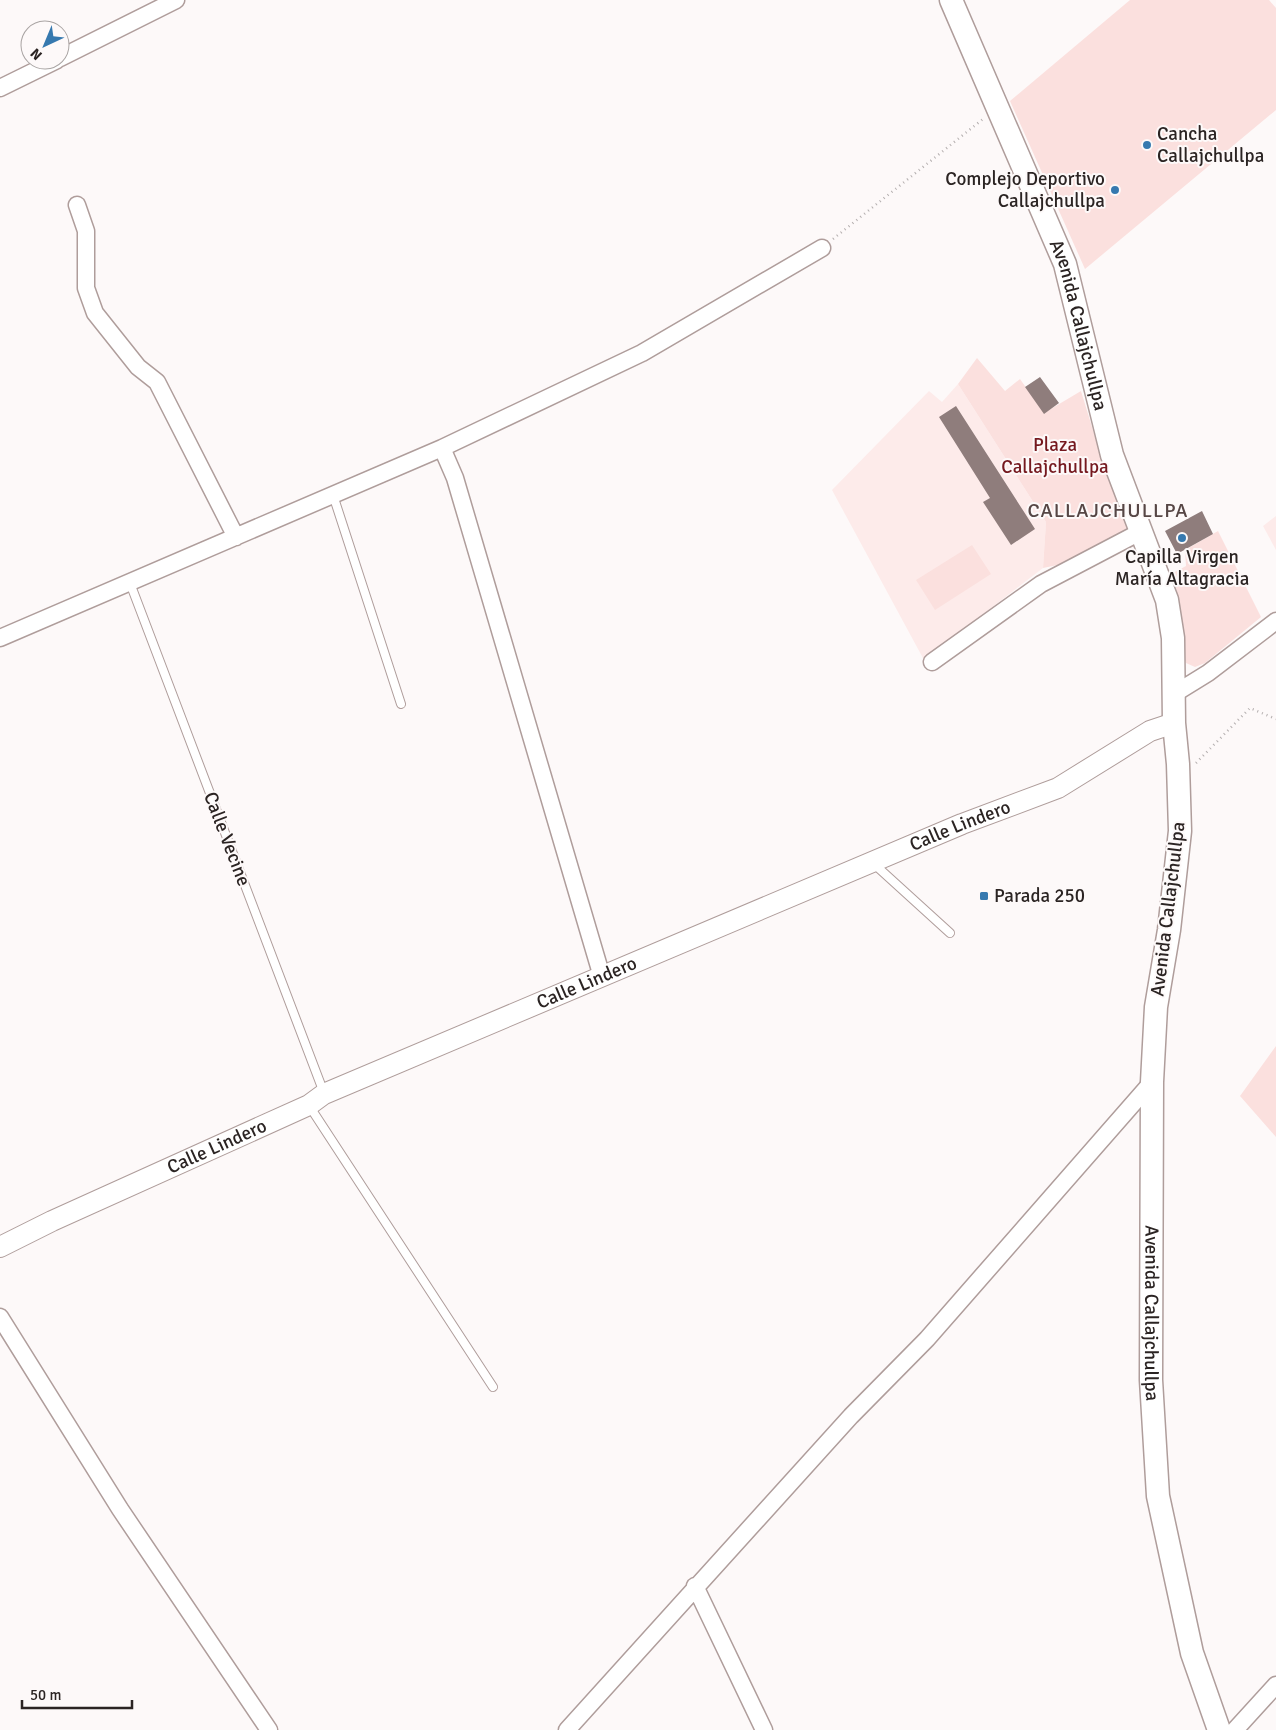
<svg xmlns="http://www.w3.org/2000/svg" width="1276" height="1730" viewBox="0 0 1276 1730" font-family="Signika,sans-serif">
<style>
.built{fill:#fdebea}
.green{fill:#fbe0de}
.building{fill:#8f7d7c}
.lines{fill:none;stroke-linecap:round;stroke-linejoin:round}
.service-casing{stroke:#af9d9b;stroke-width:10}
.minor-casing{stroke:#af9d9b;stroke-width:19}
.tertiary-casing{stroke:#af9d9b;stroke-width:22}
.secondary-casing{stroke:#af9d9b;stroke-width:25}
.path{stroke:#b4afaf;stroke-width:2.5;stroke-dasharray:1 4;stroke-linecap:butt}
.service{stroke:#fff;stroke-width:8}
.minor{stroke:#fff;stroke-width:16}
.tertiary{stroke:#fff;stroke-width:20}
.secondary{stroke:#fff;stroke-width:22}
.poi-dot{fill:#3679af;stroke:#fdf9f9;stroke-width:2}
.labels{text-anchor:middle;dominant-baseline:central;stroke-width:4;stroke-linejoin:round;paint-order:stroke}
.poi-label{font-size:19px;fill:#2b2423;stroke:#fdf9f9;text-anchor:start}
.street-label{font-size:19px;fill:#2b2423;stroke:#fdf9f9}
.park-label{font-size:19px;fill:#75191f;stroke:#fdf9f9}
.neighbourhood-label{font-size:20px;letter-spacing:1px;fill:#564645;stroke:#fdf9f9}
</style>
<rect width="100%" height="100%" fill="#fdf9f9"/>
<!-- built -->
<path class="built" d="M958,384L1046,522L1043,568L924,660L832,490L929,391L942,402Z
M1276,516V550L1263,526Z"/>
<!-- green -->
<path class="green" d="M1130,0H1269L1276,8V110L1085,269L1010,101Z
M977,358L1005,391L1020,379L1044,413L1081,391L1104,466L1127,520L1126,532L1067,563L1043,568L1046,522L958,384Z
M1218,531L1261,617L1205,663L1195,667L1186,663L1182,653V618L1173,573L1186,566L1185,550Z
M972,545L991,574L935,610L916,580Z
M1276,1046V1137L1240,1096Z"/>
<!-- building -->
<path class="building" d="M1040,377L1059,403L1044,414L1025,387Z
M956,406L1035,529L1011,545L983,502L990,498L939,417Z
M1202,511L1213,534L1177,554L1165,531Z"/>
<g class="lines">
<defs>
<path id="service" d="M333,495L401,704
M130,583L324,1093
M873,863L950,933
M310,1107L493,1387"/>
<path id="minor" d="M60,58L176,0
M0,88L57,60
M77,205L86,231V288L95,313L138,367L157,382L236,537
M442,448L455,478L602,977
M0,638L442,448L642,353L822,248
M932,662L1041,584L1142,531
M1174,694L1208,673L1276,621
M0,1317L120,1509L269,1730
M695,1586L764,1730
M567,1730L851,1416L927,1339L1152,1082
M1235,1730L1276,1685"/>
<g id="tertiary">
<path id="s1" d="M0,1247L52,1221L309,1105L324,1094L962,824L1058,788L1150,731L1174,723"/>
</g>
<g id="secondary">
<path id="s2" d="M951,0L1065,264L1112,455L1167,600L1173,638L1174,723L1178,764L1180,831L1169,930L1156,1007L1152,1082L1151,1380L1158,1496L1192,1653L1219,1730"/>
</g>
</defs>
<!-- service casing -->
<use href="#service" class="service-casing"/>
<!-- minor casing -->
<use href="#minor" class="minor-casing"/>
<!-- tertiary casing -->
<use href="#tertiary" class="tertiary-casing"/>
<!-- secondary casing -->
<use href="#secondary" class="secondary-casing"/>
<!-- path -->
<path class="path" d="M833,239L983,119
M1196,763L1250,708L1276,719"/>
<!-- service -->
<use href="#service" class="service"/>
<!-- minor -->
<use href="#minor" class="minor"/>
<!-- tertiary -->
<use href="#tertiary" class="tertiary"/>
<!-- secondary -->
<use href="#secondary" class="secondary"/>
</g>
<!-- markers -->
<g class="poi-dot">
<circle cx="1147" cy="145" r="5"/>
<circle cx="1115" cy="190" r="5"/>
<circle cx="1182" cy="538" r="5"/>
<rect x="979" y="891" width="10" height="10" rx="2.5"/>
</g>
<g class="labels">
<!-- poi labels -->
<g class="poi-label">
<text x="1157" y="134">Cancha<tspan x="1157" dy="22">Callajchullpa</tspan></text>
<text x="1105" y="179" text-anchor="end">Complejo Deportivo<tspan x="1105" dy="22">Callajchullpa</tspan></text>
<text x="1182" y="557" text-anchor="middle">Capilla Virgen<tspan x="1182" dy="22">María Altagracia</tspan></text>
<text x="994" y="896">Parada 250</text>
</g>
<!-- street labels -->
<g class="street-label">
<text stroke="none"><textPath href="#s2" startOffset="350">Avenida Callajchullpa</textPath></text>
<text stroke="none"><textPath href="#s1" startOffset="1049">Calle Lindero</textPath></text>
<text transform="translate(227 839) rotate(69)">Calle Vecine</text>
<text transform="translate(1168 909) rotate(-83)">Avenida Callajchullpa</text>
<text stroke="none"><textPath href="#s1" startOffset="644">Calle Lindero</textPath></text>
<text stroke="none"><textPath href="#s1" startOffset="239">Calle Lindero</textPath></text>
<text stroke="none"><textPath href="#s2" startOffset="1355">Avenida Callajchullpa</textPath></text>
</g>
<!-- park labels -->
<g class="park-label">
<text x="1055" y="445">Plaza<tspan x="1055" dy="22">Callajchullpa</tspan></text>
</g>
<!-- neighbourhood labels -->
<g class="neighbourhood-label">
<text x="1108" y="510">CALLAJCHULLPA</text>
</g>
</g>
<!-- north arrow -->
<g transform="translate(45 45) rotate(224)"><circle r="24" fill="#fdf9f9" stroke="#a9a4a3"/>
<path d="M0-4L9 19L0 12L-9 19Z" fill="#3679af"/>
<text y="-8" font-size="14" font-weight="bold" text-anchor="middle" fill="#2b2423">N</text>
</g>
<!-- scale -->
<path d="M22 1700v8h110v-8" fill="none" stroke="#2b2423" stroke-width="2.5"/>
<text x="30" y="1700" font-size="15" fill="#2b2423" stroke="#fdf9f9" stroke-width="4" paint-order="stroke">50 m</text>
</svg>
